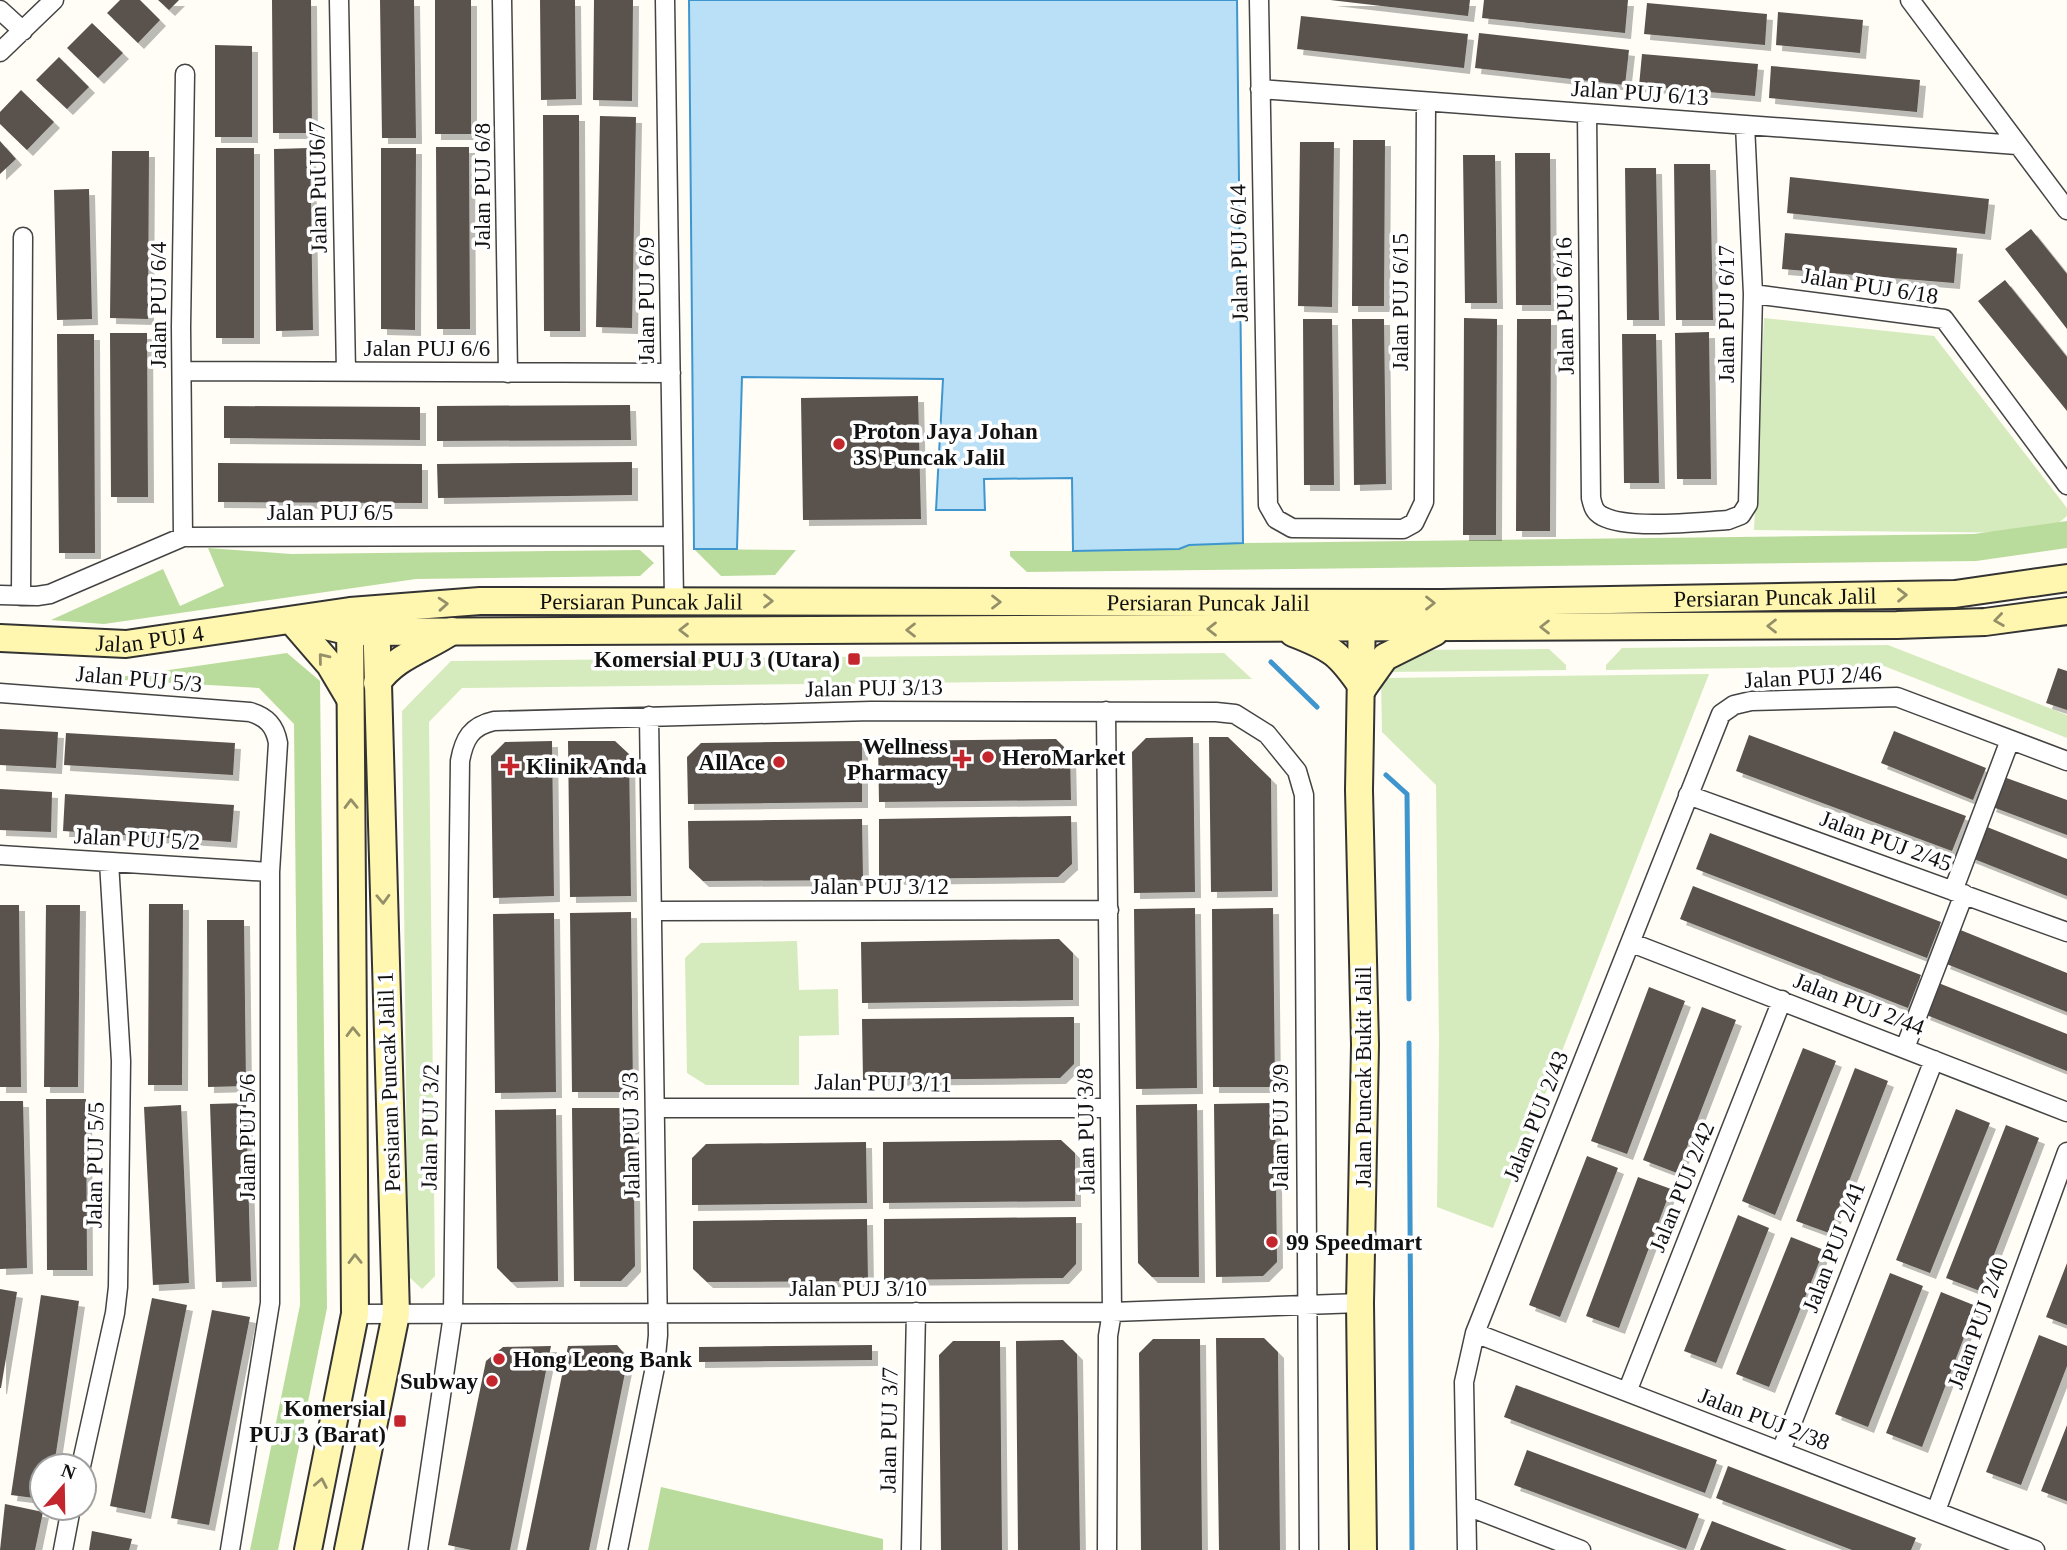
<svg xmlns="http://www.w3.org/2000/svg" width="2067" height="1550" viewBox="0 0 2067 1550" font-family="'Times New Roman',serif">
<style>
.green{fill:#d5ebbd}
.forest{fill:#b9dc9c}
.water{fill:#b9e0f7;stroke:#3f96cf;stroke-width:2}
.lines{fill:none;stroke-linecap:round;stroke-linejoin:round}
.stream{stroke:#3f96cf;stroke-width:5}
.building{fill:#5a524d;filter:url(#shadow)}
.street-casing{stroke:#444;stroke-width:21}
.secondary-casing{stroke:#333;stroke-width:30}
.street{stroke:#fff;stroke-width:18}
.secondary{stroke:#fff6b0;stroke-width:26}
.oneway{stroke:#948f68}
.poi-dot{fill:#c4262e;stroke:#fff;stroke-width:2.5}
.labels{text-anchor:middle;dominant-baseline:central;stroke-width:7;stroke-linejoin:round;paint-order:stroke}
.street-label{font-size:23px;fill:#111;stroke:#fff}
.poi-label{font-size:23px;font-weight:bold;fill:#111;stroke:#fff;text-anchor:start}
</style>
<defs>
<filter id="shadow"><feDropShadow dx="6" dy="6" stdDeviation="0" flood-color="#0004"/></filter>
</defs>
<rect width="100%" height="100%" fill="#fffdf5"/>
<!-- green -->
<path class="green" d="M1764,318L1934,336L2067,508V516L2046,533L1754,530Z
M1888,645L2067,715V738L1884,666L1606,670V665L1622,648Z
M1549,649L1566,665V670L1387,672L1408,650Z
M1224,653L1252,679L462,688L429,722L435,1276L422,1289L408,1276L402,711L451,661Z
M1709,674L1493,1228L1437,1207L1439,1040L1436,785L1382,732L1381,678Z
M797,941L799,990L838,989L839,1035L799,1036V1085H706L687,1073L685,958L701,943Z"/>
<!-- forest -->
<path class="forest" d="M2067,521V548L1976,561L1027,572L1010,556V551H1073L1243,543L1974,534Z
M208,548L291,554L640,550L654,563L640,576L416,579L104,624L51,620L163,569L180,606L224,586Z
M694,549L796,550L775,575L721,576Z
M287,653L320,681L327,1308L278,1550H250L300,1305L294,724L259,688L106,679Z
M661,1487L883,1539V1550H648Z"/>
<!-- water -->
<path class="water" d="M689,0H1237L1243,543L1189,545L1179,549L1073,551L1072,478L984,479L985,510H936L943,379L742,377L737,549H694Z"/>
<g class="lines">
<!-- stream -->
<path class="stream" d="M1271,662L1317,707
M1386,775L1407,794L1409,999
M1409,1043L1412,1550"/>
</g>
<!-- building -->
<path class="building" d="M120,0H140L160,20L138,43L107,13Z
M158,0H179L169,10Z
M272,0H311L312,133H273Z
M380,0H414L416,138H382Z
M435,0H471V134H435Z
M540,0H575L576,99L541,100Z
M594,0H633L632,101L593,100Z
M1330,0H1470L1468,16Z
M1484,0H1628L1625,33L1482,18Z
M1647,3L1767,14L1765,45L1644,34Z
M1778,12L1863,20L1860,53L1776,45Z
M1301,16L1468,34L1464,68L1297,49Z
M92,23L123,53L98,78L67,48Z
M1479,33L1629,50L1625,85L1475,68Z
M215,45L252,46V137H215Z
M1642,54L1758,64L1755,96L1639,86Z
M59,57L89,87L67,109L36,80Z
M1771,66L1920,80L1917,112L1769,98Z
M21,90L54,122L27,150L0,124V112Z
M543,115H579L580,331H544Z
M600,116L636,117L632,328L596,327Z
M1353,140H1385L1384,306H1352Z
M0,141L16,159L0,174Z
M1300,142H1334L1332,307L1298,306Z
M436,147H469L470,329H437Z
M216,148H254V338H216Z
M310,148L313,330L276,331L274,149Z
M381,148H416L415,330L381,329Z
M112,151H149L148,319L110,318Z
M1515,153H1550L1551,305H1516Z
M1463,155H1495L1497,303H1465Z
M1674,164H1710L1713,320H1676Z
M1625,168H1656L1659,320H1627Z
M1790,177L1989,199L1985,234L1787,213Z
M89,189L92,319L57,320L54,190Z
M2031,229L2067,274V329L2005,249Z
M1785,233L1957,248L1954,283L1782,269Z
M2005,280L2067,357V411L1978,301Z
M1464,318L1497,319L1496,535H1463Z
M1303,319H1332L1334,485H1304Z
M1352,319H1384L1386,484L1354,485Z
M1517,319H1551L1550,531H1516Z
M1709,332L1711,479H1677L1675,333Z
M110,333H147L148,497H111Z
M57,334H94L95,553H59Z
M1622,334H1656L1659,483H1624Z
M918,396L921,519L803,520L801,398Z
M630,405L631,440L437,441V406Z
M224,406L420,407V440L224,438Z
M632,462V495L438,498L437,464Z
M218,463L422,464V503L218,502Z
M2058,668L2067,671V710L2046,703Z
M0,729L58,732L56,768L0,765Z
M1894,731L1986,768L1973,800L1881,763Z
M66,733L235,743L233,775L64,765Z
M1749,735L1966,816L1952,851L1736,771Z
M1193,737L1195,892L1134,893L1132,752L1146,738Z
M1209,737H1228L1271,779L1272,891L1211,892Z
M1056,739L1070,753L1071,800L879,802L878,741Z
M552,741L554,896L493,898L491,756L505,742Z
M568,741H615L629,754L631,896L570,897Z
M862,741V802L688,804L687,757L701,743Z
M2001,776L2067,800V835L1990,806Z
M0,789L52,792L51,832L0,830Z
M65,794L234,805L231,842L63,831Z
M1071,816L1072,864L1058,877L879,879V819Z
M862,819L863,880L703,881L689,868L688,821Z
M1982,825L2067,859V896L1969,857Z
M1710,833L1941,922L1927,958L1696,869Z
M1693,886L1921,975L1908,1008L1680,919Z
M149,904H183L182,1085H148Z
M0,905H19L21,1087H0Z
M46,905H80L78,1087H44Z
M1195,908L1197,1088L1136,1089L1134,909Z
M1273,908L1275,1087H1213L1212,909Z
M631,912L633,1092H572L570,913Z
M554,913L556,1092L495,1093L493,914Z
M207,920H244L246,1086L208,1087Z
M1958,929L2067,973V1012L1944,963Z
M1059,939L1073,953V1000L862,1003L861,942Z
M1936,982L2067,1034V1071L1924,1014Z
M1649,987L1685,1001L1627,1154L1591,1141Z
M1702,1007L1736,1020L1677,1173L1643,1160Z
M1074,1017V1064L1060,1078L863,1080L862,1019Z
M1803,1048L1836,1061L1775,1215L1742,1201Z
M1855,1068L1888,1081L1829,1233L1796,1221Z
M46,1099H86L87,1270H47Z
M0,1101H23L27,1268L0,1269Z
M246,1103L251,1281L216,1282L210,1104Z
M1275,1103L1277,1262L1263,1276L1216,1277L1214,1104Z
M1197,1104L1199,1277H1152L1138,1263L1136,1105Z
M181,1105L189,1283L153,1285L144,1107Z
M572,1108H633L635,1266L621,1281H574Z
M556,1109L558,1281L511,1282L497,1268L495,1110Z
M1956,1109L1990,1123L1930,1273L1896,1260Z
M2006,1125L2039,1138L1980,1291L1946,1278Z
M1061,1140L1075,1153V1201L883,1203V1142Z
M866,1142L867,1203L692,1205V1158L706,1144Z
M1587,1156L1618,1168L1560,1317L1529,1305Z
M1638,1177L1671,1189L1619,1328L1586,1316Z
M1738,1215L1769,1228L1716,1363L1684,1351Z
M1076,1217V1264L1063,1278L884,1280V1219Z
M867,1219L868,1281L707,1282L693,1269V1221Z
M1791,1237L1824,1250L1769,1387L1736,1374Z
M2067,1263V1325L2046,1317Z
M1890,1273L1923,1286L1868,1427L1835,1414Z
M0,1289L17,1292L1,1388H0Z
M1941,1292L1976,1306L1922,1447L1886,1433Z
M41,1295L79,1301L54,1466H42V1499L11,1495Z
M152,1298L187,1305L145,1513L110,1506Z
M212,1310L250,1317L209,1525L171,1518Z
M2039,1335L2067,1346V1366L2021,1485L1986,1472Z
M1216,1338H1264L1278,1352L1280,1550H1219Z
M1153,1339H1200L1202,1550H1141L1139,1353Z
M1063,1340L1077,1354L1080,1550H1018L1016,1341Z
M953,1341H1000L1002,1550H941L939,1355Z
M617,1345L628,1358L589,1550H526L568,1346Z
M872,1345V1360L699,1362V1347Z
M551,1346L510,1550H471L448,1545L486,1361L503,1347Z
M1516,1385L1717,1460L1705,1493L1504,1417Z
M2067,1425V1501L2041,1491Z
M1527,1450L1699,1514L1686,1549L1514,1485Z
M1728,1466L1916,1538L1911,1550H1852L1716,1498Z
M5,1504L43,1512L35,1550H0Z
M1712,1521L1787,1550H1700Z
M92,1531L132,1539L129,1550H89Z"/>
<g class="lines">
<defs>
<path id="street" d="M339,0L346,372
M502,0L508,373
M665,0L674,600
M1259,0L1268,505L1276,519L1292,528L1403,529L1414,523L1424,502L1426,102
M1910,0L2067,210
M0,10L23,31
M0,52L54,0
M1260,89L2017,145
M1587,114L1591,498C1593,506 1594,512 1602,516C1628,530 1697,522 1728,520L1741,515L1748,504L1753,294L1745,125
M1753,294L1944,319L2067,485
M183,371L671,373
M183,537L181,327L185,74
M0,595L37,596L50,594L183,537L673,536
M21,596L23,237
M0,693L250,712C267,717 275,726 278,743L270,872V1303L230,1550
M1106,711L1112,1312L1108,1336L1107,1550
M1688,795L2067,932
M0,855L270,872
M1953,891L2010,740
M652,911L1109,910
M1632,943L2067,1112
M1905,1048L1964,894
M655,1108H1110
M355,1314L1112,1312L1360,1303
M1475,1333L2035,1550
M1627,1392L1782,1000
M1781,1451L1934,1060
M81,1466L115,1313L118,1287L121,1061L109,862
M1467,1506L1581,1550
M1936,1511L2067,1152
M63,1550L71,1508
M418,1550L453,1315L460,761C464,739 471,726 494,721L871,711L1216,712L1235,714L1267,734L1297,771L1304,795L1309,1550
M618,1550L655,1367L658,1335L649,716
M911,1550L916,1312
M1467,1550L1464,1382L1475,1333L1721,714L1734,705L1751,701L1897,697L2067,761"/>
<g id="secondary">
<path d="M1362,612L1359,790L1365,1045L1360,1303L1363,1550"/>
<path d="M292,621L330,665L349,697"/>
<path d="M313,623L351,632L1897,625L1985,622L2067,611"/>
<path d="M1293,633C1332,648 1339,653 1363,688"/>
<path id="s1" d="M0,638L126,644L350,611L480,601L1442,603L1955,594L2067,578"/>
<path d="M377,683C395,656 426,649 452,631"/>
<path d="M1363,688L1385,657L1435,632"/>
<path d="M308,1550L355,1314L350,615"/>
<path d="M348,1550L396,1314L376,614"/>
</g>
</defs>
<!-- street casing -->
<use href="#street" class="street-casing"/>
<!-- secondary casing -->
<use href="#secondary" class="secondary-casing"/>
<!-- street -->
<use href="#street" class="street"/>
<!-- secondary -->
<use href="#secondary" class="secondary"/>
</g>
<!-- one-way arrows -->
<defs><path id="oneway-chevron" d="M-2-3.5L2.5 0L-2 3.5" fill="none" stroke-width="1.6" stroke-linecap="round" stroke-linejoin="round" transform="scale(1.75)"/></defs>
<g class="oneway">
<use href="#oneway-chevron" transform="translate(1902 595) rotate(-1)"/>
<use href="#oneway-chevron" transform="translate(768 601)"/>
<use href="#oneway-chevron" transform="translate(996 602)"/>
<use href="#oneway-chevron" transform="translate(1430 603)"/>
<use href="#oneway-chevron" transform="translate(443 604) rotate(-4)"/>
<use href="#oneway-chevron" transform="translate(1999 620) rotate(172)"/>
<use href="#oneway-chevron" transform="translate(1772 626) rotate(180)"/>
<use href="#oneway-chevron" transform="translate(1545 627) rotate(180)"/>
<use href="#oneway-chevron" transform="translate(1212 629) rotate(180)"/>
<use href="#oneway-chevron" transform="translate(684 630) rotate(180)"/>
<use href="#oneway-chevron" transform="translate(911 630) rotate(180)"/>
<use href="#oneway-chevron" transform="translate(323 658) rotate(-129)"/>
<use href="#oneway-chevron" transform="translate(351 804) rotate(-91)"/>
<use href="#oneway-chevron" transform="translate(383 899) rotate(88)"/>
<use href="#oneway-chevron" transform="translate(353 1032) rotate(-91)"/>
<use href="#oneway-chevron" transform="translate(355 1259) rotate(-91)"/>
<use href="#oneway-chevron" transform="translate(321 1483) rotate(-79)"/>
</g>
<!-- markers -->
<g class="poi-dot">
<circle cx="839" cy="444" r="7"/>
<rect x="847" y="652" width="14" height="14" rx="3.5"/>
<circle cx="988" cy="757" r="7"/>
<path d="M958.5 748.5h7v7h7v7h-7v7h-7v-7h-7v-7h7z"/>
<circle cx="779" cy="762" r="7"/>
<path d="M506.5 755.5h7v7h7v7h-7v7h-7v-7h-7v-7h7z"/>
<circle cx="1272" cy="1242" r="7"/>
<circle cx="499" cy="1359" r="7"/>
<circle cx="492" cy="1381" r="7"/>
<rect x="393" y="1414" width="14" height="14" rx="3.5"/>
</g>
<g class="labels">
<!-- street labels -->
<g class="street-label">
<text transform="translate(1640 93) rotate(4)">Jalan PUJ 6/13</text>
<text transform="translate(482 186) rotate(-90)">Jalan PUJ 6/8</text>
<text transform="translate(318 187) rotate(-91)">Jalan PuUJ6/7</text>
<text transform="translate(1239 253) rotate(-91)">Jalan PUJ 6/14</text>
<text transform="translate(1870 286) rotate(9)">Jalan PUJ 6/18</text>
<text transform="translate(646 300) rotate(-90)">Jalan PUJ 6/9</text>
<text transform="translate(1400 302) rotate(-90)">Jalan PUJ 6/15</text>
<text transform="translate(158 305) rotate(-90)">Jalan PUJ 6/4</text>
<text transform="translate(1565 306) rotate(-91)">Jalan PUJ 6/16</text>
<text transform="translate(1726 314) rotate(-90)">Jalan PUJ 6/17</text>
<text x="427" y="348">Jalan PUJ 6/6</text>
<text x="330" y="512">Jalan PUJ 6/5</text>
<text stroke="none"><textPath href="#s1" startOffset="1778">Persiaran Puncak Jalil</textPath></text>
<text stroke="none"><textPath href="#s1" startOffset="644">Persiaran Puncak Jalil</textPath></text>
<text stroke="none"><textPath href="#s1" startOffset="1211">Persiaran Puncak Jalil</textPath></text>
<text stroke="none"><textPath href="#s1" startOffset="150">Jalan PUJ 4</textPath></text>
<text transform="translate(1813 677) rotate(-3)">Jalan PUJ 2/46</text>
<text transform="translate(139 679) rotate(5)">Jalan PUJ 5/3</text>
<text transform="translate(874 688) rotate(-1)">Jalan PUJ 3/13</text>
<text transform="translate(137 839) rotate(3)">Jalan PUJ 5/2</text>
<text transform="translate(1886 841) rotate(20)">Jalan PUJ 2/45</text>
<text x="880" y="886">Jalan PUJ 3/12</text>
<text transform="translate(1859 1004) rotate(21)">Jalan PUJ 2/44</text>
<text transform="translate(1363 1077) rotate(-90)">Jalan Puncak Bukit Jalil</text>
<text transform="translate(389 1082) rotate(-92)">Persiaran Puncak Jalil 1</text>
<text transform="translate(883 1083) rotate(1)">Jalan PUJ 3/11</text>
<text transform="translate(1536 1116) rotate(-68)">Jalan PUJ 2/43</text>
<text transform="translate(430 1127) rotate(-89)">Jalan PUJ 3/2</text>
<text transform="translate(1280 1127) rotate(-90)">Jalan PUJ 3/9</text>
<text transform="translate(1086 1131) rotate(-91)">Jalan PUJ 3/8</text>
<text transform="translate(631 1135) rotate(-91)">Jalan PUJ 3/3</text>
<text transform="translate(247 1137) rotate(-90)">Jalan PUJ 5/6</text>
<text transform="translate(95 1165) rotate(-89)">Jalan PUJ 5/5</text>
<text transform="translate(1682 1187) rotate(-68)">Jalan PUJ 2/42</text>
<text transform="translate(1834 1247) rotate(-69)">Jalan PUJ 2/41</text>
<text x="858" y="1288">Jalan PUJ 3/10</text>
<text transform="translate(1978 1323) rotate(-70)">Jalan PUJ 2/40</text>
<text transform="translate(1764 1419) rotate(21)">Jalan PUJ 2/38</text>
<text transform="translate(889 1430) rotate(-89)">Jalan PUJ 3/7</text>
</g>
<!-- poi labels -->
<g class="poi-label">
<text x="853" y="431">Proton Jaya Johan<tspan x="853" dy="26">3S Puncak Jalil</tspan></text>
<text x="840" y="659" text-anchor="end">Komersial PUJ 3 (Utara)</text>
<text x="948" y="746" text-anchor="end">Wellness<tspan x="948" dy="26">Pharmacy</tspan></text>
<text x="1002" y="757">HeroMarket</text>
<text x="765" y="762" text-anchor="end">AllAce</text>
<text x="526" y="766">Klinik Anda</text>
<text x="1286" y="1242">99 Speedmart</text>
<text x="513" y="1359">Hong Leong Bank</text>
<text x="478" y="1381" text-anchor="end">Subway</text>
<text x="386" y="1408" text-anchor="end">Komersial<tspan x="386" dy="26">PUJ 3 (Barat)</tspan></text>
</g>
</g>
<!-- north arrow -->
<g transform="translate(63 1487) rotate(20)"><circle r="33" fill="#ffffff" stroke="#a0a0a0" stroke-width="2"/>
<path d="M0-5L12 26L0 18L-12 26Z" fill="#c4262e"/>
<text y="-10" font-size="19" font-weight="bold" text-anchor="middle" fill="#111111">N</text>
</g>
</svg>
